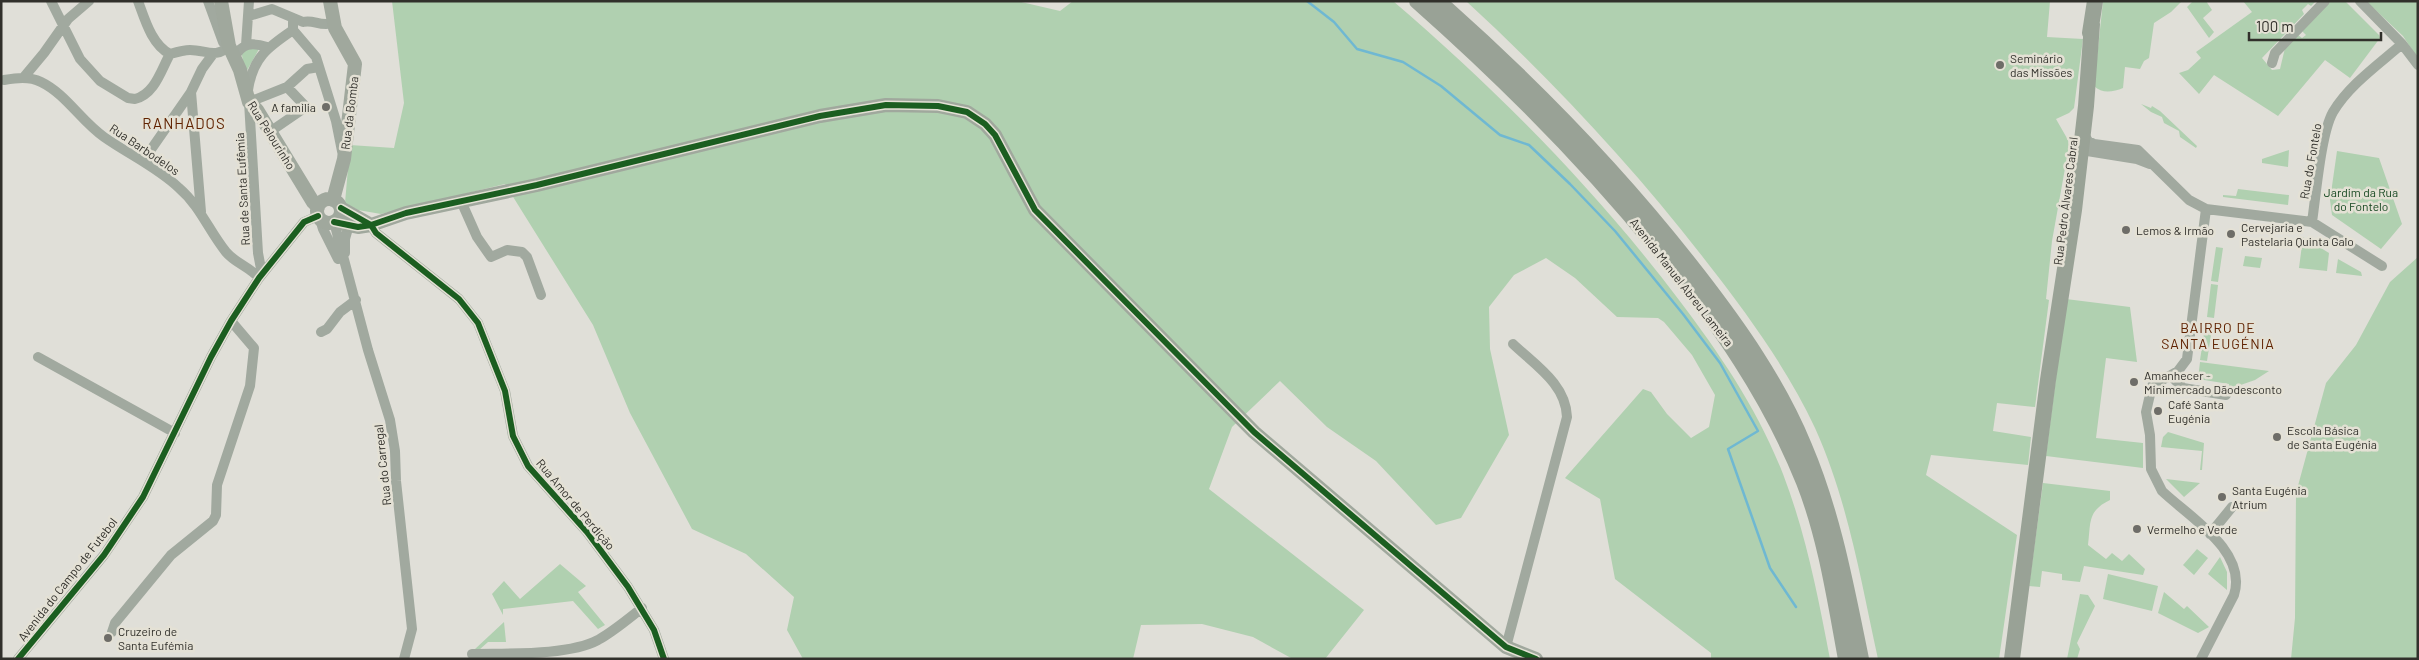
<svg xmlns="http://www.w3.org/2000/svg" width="2419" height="660" viewBox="0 0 2419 660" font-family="Barlow,sans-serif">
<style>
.green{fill:#b0d0b0}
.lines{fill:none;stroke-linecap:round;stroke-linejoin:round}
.stream{stroke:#6fb8d2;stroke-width:2.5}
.street{stroke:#a1a99f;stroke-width:10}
.secondary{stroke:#a0a89d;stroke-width:14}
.primary{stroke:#99a296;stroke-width:16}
.cycleway-casing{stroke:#e4e1d5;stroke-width:9}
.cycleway{stroke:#1b5e20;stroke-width:6}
.poi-dot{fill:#6e6d68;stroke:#e4e1d5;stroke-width:2}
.labels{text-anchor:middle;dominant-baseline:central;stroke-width:5;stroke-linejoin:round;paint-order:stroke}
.poi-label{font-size:12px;fill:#31302b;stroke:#e4e1d5;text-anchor:start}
.street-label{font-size:12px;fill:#31302b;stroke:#e4e1d5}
.park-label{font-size:12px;fill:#154720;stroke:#e4e1d5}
.neighbourhood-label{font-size:14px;letter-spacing:1px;fill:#602200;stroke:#e4e1d5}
.quarter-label{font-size:15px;letter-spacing:1px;fill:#602200;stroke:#e4e1d5}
</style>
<rect width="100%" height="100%" fill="#e0dfd8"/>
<!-- green -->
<path class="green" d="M392,1H1017L1060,11L1073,1H1393C1498,91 1596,190 1679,300C1720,354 1758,410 1783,474C1806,534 1818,596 1830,659H1711V653L1615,579L1600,499L1565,478L1643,389L1651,392L1667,414L1691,438L1709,427L1715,395L1692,355L1664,322L1658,318L1617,317L1575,278L1546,258L1514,275L1489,307L1490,349L1509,435L1461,518L1436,525L1376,461L1327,427L1280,381L1232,427L1209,489L1364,610L1325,659L1291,658L1253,637L1202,624L1141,625L1133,659H803L787,630L794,597L746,554L692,529L630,413L593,325L505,184L381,214L358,210L345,203L350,145L394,148L404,103Z
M1466,1H2050L2047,37L2083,39L2074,108L2069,113L2056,119L2068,140L2069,146L2052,241L2046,299L2049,300L2035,407L1997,403L1993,431L2031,437L2028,465L1931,455L1926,475L2017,535L1999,659H1878C1861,581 1848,501 1815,428C1788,370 1748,315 1709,265C1636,170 1554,82 1466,1Z
M2103,1H2182L2171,12L2154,23L2149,58L2144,61L2140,69L2125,67L2123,88C2113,92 2102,94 2094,86Z
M2193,1H2206L2212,10L2203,18L2214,32L2209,38L2187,7Z
M2243,1H2316L2311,6L2308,4L2302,10L2304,14L2262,58L2272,70L2280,69L2285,48L2298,35L2302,38L2306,35L2302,31L2331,1H2345L2379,35L2380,38L2350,78L2325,60L2278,116L2214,75L2199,94L2179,73L2188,70L2201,58L2196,52L2252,12Z
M2366,1H2418V59L2403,36Z
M253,46L259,49L245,74L241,49Z
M2141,104L2151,108L2152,106L2160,111L2197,146L2196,148L2180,137L2179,131L2164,123L2162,117L2151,112Z
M2289,150L2288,167L2262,163V159Z
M2337,151L2379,158L2402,224L2381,249L2332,215L2330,200Z
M2238,189L2289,195L2288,205L2223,197V195L2236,196Z
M2303,237L2329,253L2327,271L2299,268Z
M2216,247L2223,248L2218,282L2211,281Z
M2245,256L2262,258L2260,268L2243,266Z
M2418,257V659H2291L2295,618L2296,493L2326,383L2356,345L2390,282Z
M2338,259L2361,272L2362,276L2336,273Z
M2211,284L2218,285L2214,318L2207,317Z
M2066,299L2130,307L2137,362L2106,358L2096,438L2143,443V468L2046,456Z
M2206,321L2213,322L2207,361L2200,360Z
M2200,362L2269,371L2255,380L2229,389V384L2198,379Z
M2168,432L2204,443L2202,470H2200L2202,451L2161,447L2163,437Z
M2166,479L2200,483L2184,497Z
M2043,483L2110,491V500C2087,511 2091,523 2088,545L2106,559L2112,553L2122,561L2129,554L2145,569L2143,575L2084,566L2080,582L2062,580V574L2042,571L2040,587L2029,586Z
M2197,549L2208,558L2194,575L2183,565Z
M2220,557L2227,572V590L2208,574Z
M560,564L586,586L578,592L605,625L598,629L573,601L503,609V615L492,594L504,581L520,599Z
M2108,574L2158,586L2152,611L2103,599Z
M2164,592L2184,609L2187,606L2209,627L2198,633L2158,613Z
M2080,594L2088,595L2095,606L2077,643L2080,649L2077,659H2067Z
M504,622L506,642H488L479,650L475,649Z"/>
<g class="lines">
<!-- stream -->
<path class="stream" d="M1307,1L1334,22L1357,49L1403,62L1441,86L1500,135L1529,145L1570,184L1615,231L1683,314L1720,363L1758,431L1728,449L1770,568L1796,607"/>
<!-- street -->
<path class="street" d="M51,1L80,59L100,81L128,98L135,99C155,94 161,70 170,54C177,52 184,50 190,50C206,50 216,59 229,46L223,42L208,1
M138,1C145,20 152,45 170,54
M2360,1L2402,44L2418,65
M249,16L272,9L303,22C314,19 319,27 334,23
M293,18V30L316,57L336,121L342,151
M246,45L249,1
M234,58C242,43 251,42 267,47
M2272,63L2275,53L2325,1
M24,77L44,53L68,19L89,1
M4,80C16,78 29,76 41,82C66,94 81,121 104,137C128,154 157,167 179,188C200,206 209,231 226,252C235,263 250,267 259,278
M248,90C253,57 268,47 293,30
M271,131L306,107L287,87
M2083,133L2088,141L2094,144L2138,150L2189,200L2206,209L2312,222L2382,266
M2081,150L2137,159L2150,164
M143,161L191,92
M461,201L477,237L491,257L507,250L522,252L527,257L541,295
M201,212L191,92L202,69L213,54
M320,219L323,229L338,259
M334,222L368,350L390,420L395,451L396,481L412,629L404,659
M2312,222C2316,195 2321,133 2333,112C2349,85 2379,64 2402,44
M371,225L376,233L459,299L478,323L505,391L513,436L528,466L587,532L628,587L654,630L664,659
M345,253V239L349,225
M262,274L258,253L249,102L287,87L307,69L319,67
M321,332L327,329L340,312L356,300
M38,357L175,433
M2171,376L2183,388L2226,395
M2210,534L2232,507
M112,632L115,623L171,555L213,521L216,515L217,485L250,386L254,348L231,321
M1506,647L1567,417C1566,384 1535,365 1513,344
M472,654C506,653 568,656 598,640C614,631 628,619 642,608
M18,659L104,555L143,497L211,357L231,321L259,278L304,222L318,216
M2201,659L2234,595C2248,551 2188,516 2162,491L2151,469L2150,435L2146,412L2152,386L2178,371L2187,359L2206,209"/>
<!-- secondary -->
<path class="secondary" d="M221,1L229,46L240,70L249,102L257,110L313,202L318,207
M330,1L335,28L355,64L344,159L333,200
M317 211a12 12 0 1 1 24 0a12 12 0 1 1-24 0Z
M341,208L371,225
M334,222L358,227L371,225L406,213L537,185L820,116L886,105L938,106L967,112L985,124L995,135L1035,210L1254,432L1506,647L1536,659"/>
<!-- primary -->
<path class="primary" d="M1417,1C1504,78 1586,160 1659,250C1718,322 1769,395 1804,482C1826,538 1835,600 1846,659
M1438,1C1533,85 1621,175 1698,275C1739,328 1778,383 1804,446C1833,514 1846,586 1861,659
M2090,33L2095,1
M2012,659L2048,380L2074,210L2086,106L2092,24"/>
<defs>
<path id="cycleway" d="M341,208L371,225L376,233L459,299L478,323L505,391L513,436L528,466L587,532L628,587L654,630L664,659
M334,222L358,227L371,225L406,213L537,185L820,116L886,105L938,106L967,112L985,124L995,135L1035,210L1254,432L1506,647L1536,659
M18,659L104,555L143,497L211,357L231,321L259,278L304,222L318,216"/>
</defs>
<!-- cycleway casing -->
<use href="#cycleway" class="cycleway-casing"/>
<!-- cycleway -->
<use href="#cycleway" class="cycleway"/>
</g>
<!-- markers -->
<g class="poi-dot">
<circle cx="2000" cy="65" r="5"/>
<circle cx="326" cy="107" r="5"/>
<circle cx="2126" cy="230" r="5"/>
<circle cx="2231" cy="234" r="5"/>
<circle cx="2134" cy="382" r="5"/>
<circle cx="2158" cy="411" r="5"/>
<circle cx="2277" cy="437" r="5"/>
<circle cx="2222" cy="497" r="5"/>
<circle cx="2137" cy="529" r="5"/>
<circle cx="108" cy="638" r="5"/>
</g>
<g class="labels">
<!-- poi labels -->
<g class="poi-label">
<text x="2010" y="58">Seminário<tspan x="2010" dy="14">das Missões</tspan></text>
<text x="316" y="107" text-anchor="end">A familia</text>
<text x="2241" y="227">Cervejaria e<tspan x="2241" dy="14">Pastelaria Quinta Galo</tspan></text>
<text x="2136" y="230">Lemos &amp; Irmão</text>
<text x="2144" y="375">Amanhecer -<tspan x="2144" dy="14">Minimercado Dãodesconto</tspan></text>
<text x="2168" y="404">Café Santa<tspan x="2168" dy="14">Eugénia</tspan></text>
<text x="2287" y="430">Escola Básica<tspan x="2287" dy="14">de Santa Eugénia</tspan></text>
<text x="2232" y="490">Santa Eugénia<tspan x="2232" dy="14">Atrium</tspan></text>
<text x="2147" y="529">Vermelho e Verde</text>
<text x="118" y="631">Cruzeiro de<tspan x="118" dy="14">Santa Eufémia</tspan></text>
</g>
<!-- street labels -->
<g class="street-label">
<text transform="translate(349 113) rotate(-83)">Rua da Bomba</text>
<text transform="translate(272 135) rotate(58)">Rua Pelourinho</text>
<text transform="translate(145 149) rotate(34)">Rua Barbodelos</text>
<text transform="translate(2310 161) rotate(-80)">Rua do Fontelo</text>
<text transform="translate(242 189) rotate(-93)">Rua de Santa Eufêmia</text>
<text transform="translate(2065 201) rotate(-83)">Rua Pedro Álvares Cabral</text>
<text transform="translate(1682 282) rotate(52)">Avenida Manuel Abreu Lameira</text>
<text transform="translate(382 465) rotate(-96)">Rua do Carregal</text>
<text transform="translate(576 504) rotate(50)">Rua Amor de Perdição</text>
<text transform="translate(67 579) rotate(-52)">Avenida do Campo de Futebol</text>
</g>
<!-- park labels -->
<g class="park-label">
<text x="2361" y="192">Jardim da Rua<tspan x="2361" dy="14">do Fontelo</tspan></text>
</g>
<!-- neighbourhood labels -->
<g class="neighbourhood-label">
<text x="2218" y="327">BAIRRO DE<tspan x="2218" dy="16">SANTA EUGÉNIA</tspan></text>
</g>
<!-- quarter labels -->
<g class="quarter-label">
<text x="184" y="123">RANHADOS</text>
</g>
</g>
<!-- border -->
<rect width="2419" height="660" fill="none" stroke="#31302b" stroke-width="5"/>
<!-- scale -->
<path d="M2249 32v8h132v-8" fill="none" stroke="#31302b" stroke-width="2.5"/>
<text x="2256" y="32" font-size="15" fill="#31302b" stroke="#e4e1d5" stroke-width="4" paint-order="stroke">100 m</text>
</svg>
